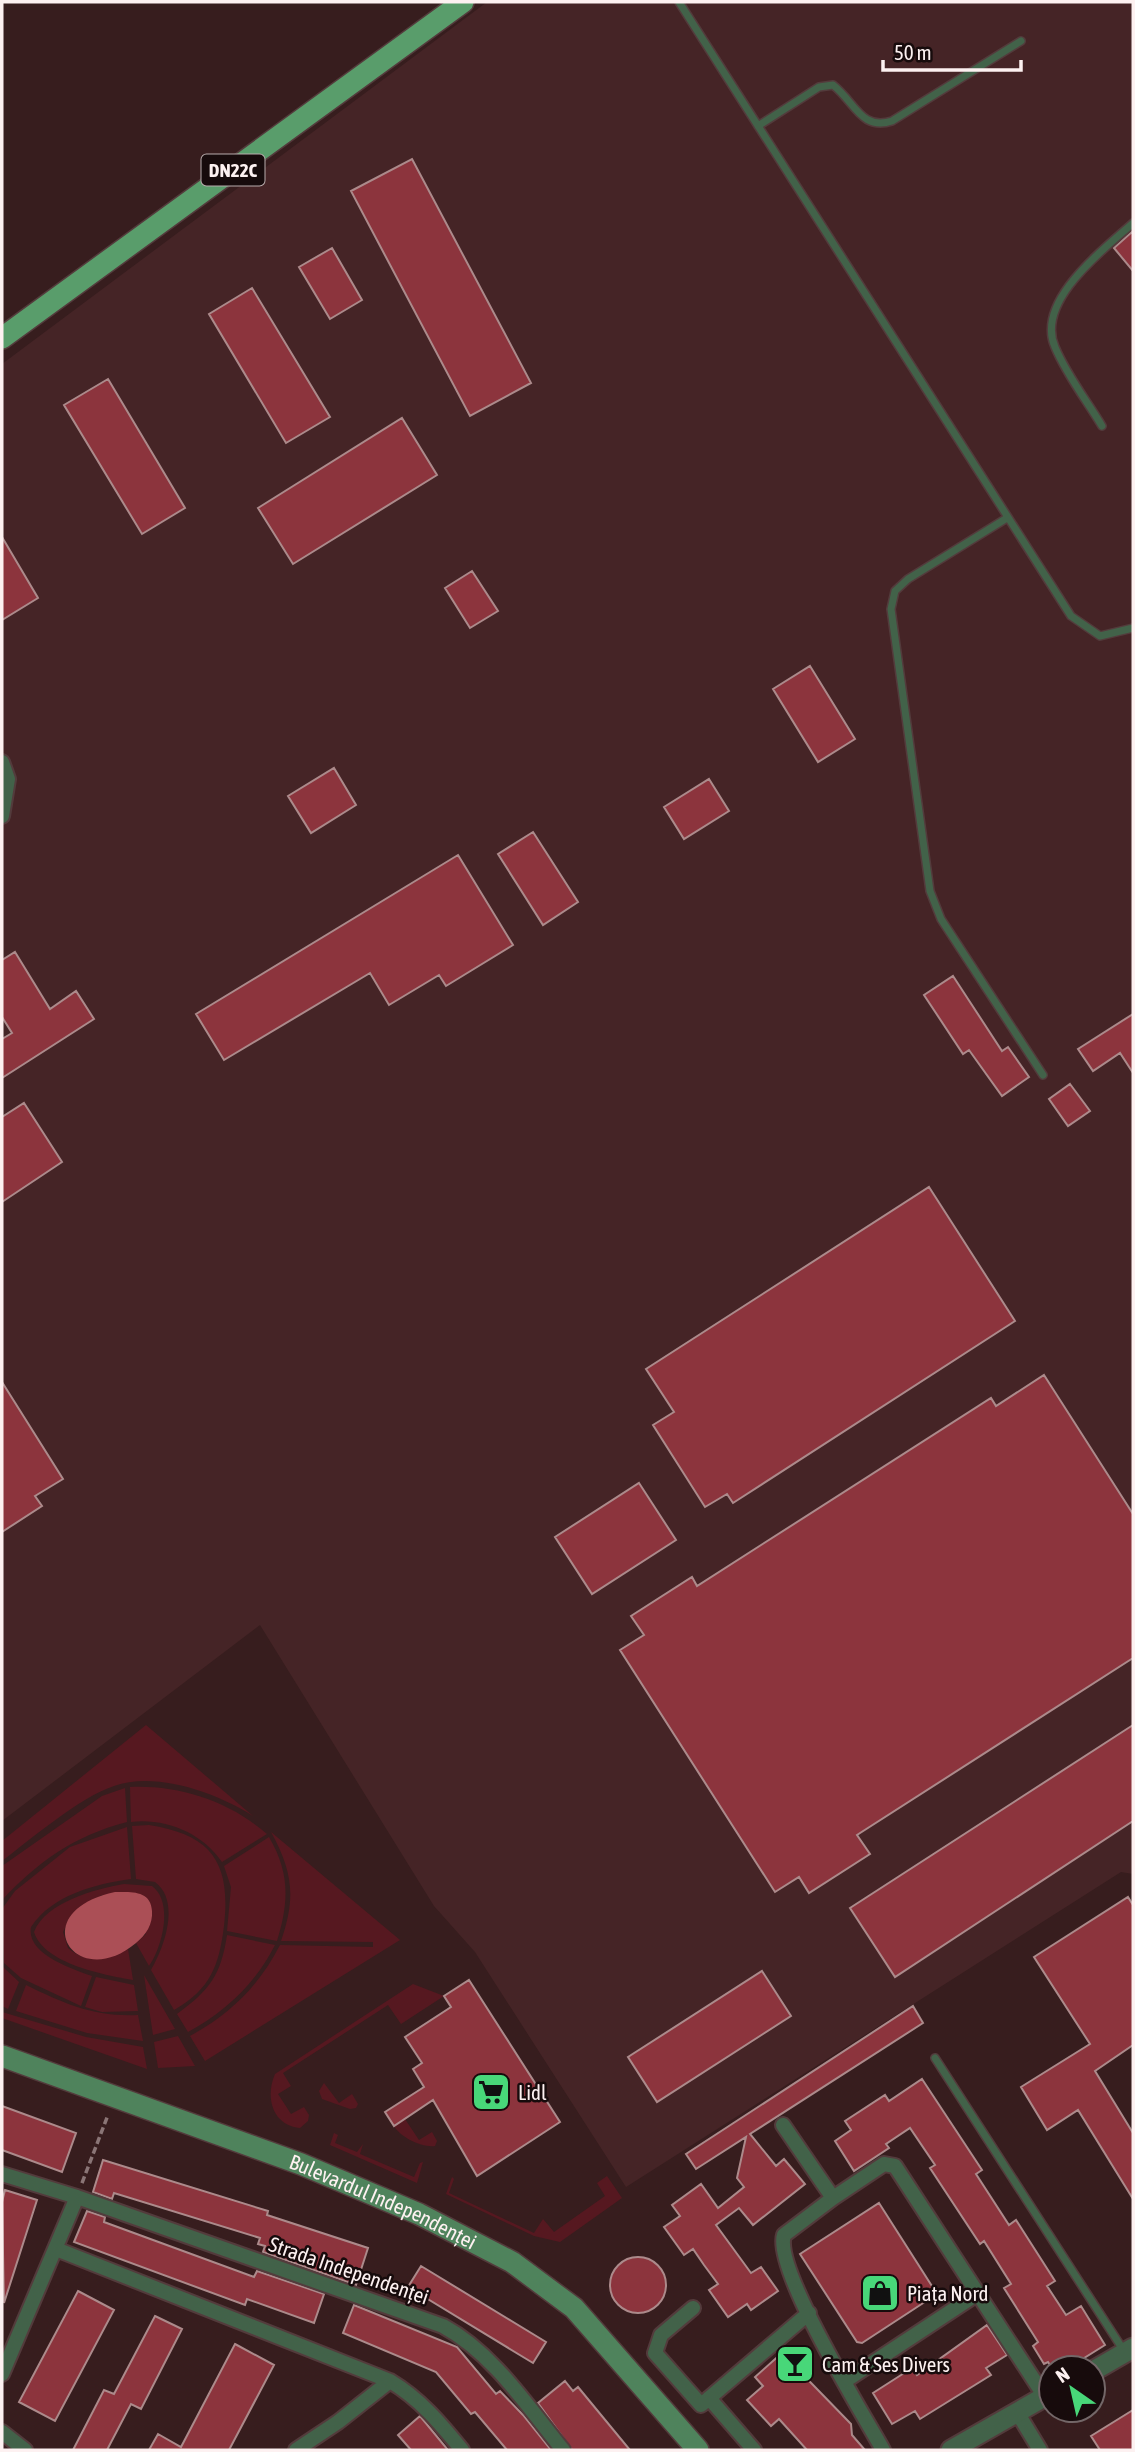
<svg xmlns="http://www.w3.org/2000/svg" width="1135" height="2452" viewBox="0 0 1135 2452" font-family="'Asap Condensed',sans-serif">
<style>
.built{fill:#452426}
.green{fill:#561820}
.water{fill:#ab4f56}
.building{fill:#8c343d;stroke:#ac8a8b;stroke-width:2}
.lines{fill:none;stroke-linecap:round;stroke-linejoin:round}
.service-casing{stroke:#533b3c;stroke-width:10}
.minor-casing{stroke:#533b3c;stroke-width:18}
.tertiary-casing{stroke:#533b3c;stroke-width:23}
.secondary-casing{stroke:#533b3c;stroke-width:24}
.primary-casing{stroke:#533b3c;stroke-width:24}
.path{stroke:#8a7576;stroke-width:3.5;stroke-dasharray:7 3.5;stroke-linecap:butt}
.service{stroke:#426249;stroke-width:7}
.minor{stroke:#426249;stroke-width:14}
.tertiary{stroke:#426249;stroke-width:19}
.secondary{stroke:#4f835c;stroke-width:21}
.primary{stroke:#599d6b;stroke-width:21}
.labels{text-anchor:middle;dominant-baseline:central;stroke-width:5;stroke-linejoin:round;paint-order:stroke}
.shield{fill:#170b0c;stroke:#b8acac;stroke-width:2}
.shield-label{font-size:19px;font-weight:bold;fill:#fdf1f1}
.poi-label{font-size:21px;fill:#fdf1f1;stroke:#170b0c;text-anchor:start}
.street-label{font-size:21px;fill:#fdf1f1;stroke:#170b0c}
</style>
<rect width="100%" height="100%" fill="#371d1e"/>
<!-- built -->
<path class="built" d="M487,2H1133V1874L1121,1872L626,2187L475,1952L434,1906L260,1625L2,1821V364Z"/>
<!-- green -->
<path class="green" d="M146,1725L253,1816C217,1793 156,1771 114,1786C80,1797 31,1839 2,1861V1841Z
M130,1787C180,1785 229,1801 267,1834L222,1862C202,1833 166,1818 131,1822Z
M125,1788L127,1822C73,1836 38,1862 2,1900V1866L102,1796Z
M149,1825C213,1835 231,1864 224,1926C219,1965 211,1989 174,2010L151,1970C164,1948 181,1901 155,1882L136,1879L132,1826Z
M127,1827L131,1879C95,1884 52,1895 31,1927C26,1954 72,1969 92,1976L81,2006L21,1978L4,1963L2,1909L15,1891L70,1847Z
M271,1832L400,1940L205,2061L190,2036C230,2014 259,1986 280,1945L373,1947V1942L281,1941C296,1898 293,1872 271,1832Z
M269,1837C290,1873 289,1902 277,1941L227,1931L231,1887L224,1866Z
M124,1884L152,1886C174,1902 162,1948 149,1966L136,1943L146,1934L102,1895L71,1916L63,1932L68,1948C86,1964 108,1959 128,1949L133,1980C105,1975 44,1964 34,1932C46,1902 95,1889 124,1884Z
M227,1935L275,1945C255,1984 226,2011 188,2032L177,2014C210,1990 221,1975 227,1935Z
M2,1966L19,1982L8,2009L2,2006Z
M144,1975L175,2029L153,2035Z
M96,1977L134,1985L138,2011L102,2012L85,2007Z
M413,1984L444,1996L401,2024L388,2005L283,2073L291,2086L278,2094L291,2114L304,2107L309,2115L308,2121L300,2128C272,2125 265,2097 275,2074Z
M26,1985C65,2004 94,2017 138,2015L143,2041L87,2033L16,2011Z
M2,2012L86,2037L143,2047L147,2069L2,2018Z
M178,2036L195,2066L158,2068L154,2042Z
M324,2083L339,2103L352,2094L358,2104L356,2108L350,2109L322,2099L319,2091Z
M405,2119L419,2140L432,2132L437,2141L435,2146C422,2148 400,2137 394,2126Z
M334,2133L338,2135L335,2143L357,2152L363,2144L360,2154L414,2177L420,2163L423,2162L417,2183L330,2145Z
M607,2176L622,2198L560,2242L534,2236L446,2194L452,2177L454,2179L449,2193L534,2233L543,2219L554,2232L605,2196L597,2183Z"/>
<!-- water -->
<path class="water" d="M115,1892C131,1892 151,1890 152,1911C153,1924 146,1935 136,1943C75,1994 23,1912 115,1892Z"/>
<!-- building -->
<path class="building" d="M412,159L531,383L470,416L351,191Z
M1133,231V271L1114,248Z
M332,248L362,300L330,319L299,267Z
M252,288L330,417L286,443L209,314Z
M108,379L185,508L142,534L64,405Z
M402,418L437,475L293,564L258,508Z
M2,537L38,598L2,620Z
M472,571L498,611L470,628L445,588Z
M810,666L855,739L818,762L773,689Z
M334,768L356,805L311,833L288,796Z
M709,779L729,811L684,839L664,807Z
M533,832L578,902L543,925L498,854Z
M458,855L513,945L446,986L439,975L389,1005L370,973L224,1060L196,1014Z
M15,952L50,1009L76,991L94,1019L2,1078V1039L12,1033L2,1017V960Z
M953,976L1002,1051L1008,1047L1029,1077L1002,1096L969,1050L963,1054L924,995Z
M1133,1014V1073L1120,1053L1093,1071L1078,1049Z
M1070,1084L1090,1111L1068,1126L1049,1099Z
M24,1103L62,1162L2,1202V1117Z
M929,1187L1015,1321L733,1503L727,1494L705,1507L653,1425L674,1412L646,1369Z
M1044,1375L1133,1514V1658L857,1835L870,1854L809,1893L799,1877L775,1892L620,1650L644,1635L631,1616L692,1577L697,1586L991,1398L996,1406Z
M2,1382L63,1479L35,1496L42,1506L2,1532Z
M639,1483L676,1540L592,1594L555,1537Z
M1133,1725V1821L895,1977L850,1908Z
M1128,1897L1133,1905V2045L1095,2071L1133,2133V2199L1078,2110L1047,2130L1021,2087L1090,2044L1034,1957Z
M762,1971L791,2016L657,2102L628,2057Z
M469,1980L560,2122L477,2176L433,2100L394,2126L385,2112L424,2087L413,2069L422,2063L405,2037L451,2007L444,1996Z
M913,2006L923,2023L750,2134L776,2166L784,2159L805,2184L753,2225L739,2208L716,2225L751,2273L761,2267L778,2291L751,2310L747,2304L728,2317L709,2290L718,2284L704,2265L693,2249L684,2255L664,2227L680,2216L672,2205L701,2184L718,2208L744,2187L737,2178L746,2137L696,2169L686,2154Z
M922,2079L982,2170L976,2174L1009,2225L1016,2220L1055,2281L1047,2286L1066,2315L1081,2306L1105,2345L1068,2368H1052L1048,2362L1044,2364L1033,2346L1038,2342L1004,2288L1011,2284L984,2241L980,2244L930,2168L935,2165L910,2128L886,2144L889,2148L854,2171L835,2141L851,2130L845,2121L885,2095L889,2101Z
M2,2106L76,2133L62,2172L2,2150Z
M103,2160L268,2211L267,2215L368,2248L356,2285L263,2252L265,2246L258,2244L260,2238L114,2193L112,2199L93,2192Z
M5,2190L37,2200L4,2303L2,2202Z
M879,2203L937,2294L862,2343L857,2342L800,2254Z
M87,2211L105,2217L104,2222L254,2277L257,2271L324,2294L314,2323L247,2299L245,2305L74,2242Z
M610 2285a28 28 0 1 1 56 0a28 28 0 1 1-56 0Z
M421,2266L546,2342L533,2363L408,2287Z
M78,2291L114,2310L55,2421L19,2402Z
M354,2305L457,2347L496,2394L500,2391L523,2415L551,2450H507L475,2412L471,2414L436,2372L343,2333Z
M155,2316L182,2329L141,2409L131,2404L107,2450H73L104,2390L114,2394Z
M987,2325L1007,2355L986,2368L991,2375L920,2419L915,2411L892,2424L873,2393L912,2368L917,2375Z
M235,2344L274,2365L229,2450H149L158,2434L181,2447Z
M782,2353L851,2424L852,2435L865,2450H807L779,2419L771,2426L747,2400L763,2386L755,2377Z
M565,2381L573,2391L578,2387L630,2450H572L538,2403Z
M1133,2410V2450H1100L1091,2436Z
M420,2416L448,2450H411L398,2435Z"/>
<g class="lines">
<defs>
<path id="service" d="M679,2L1071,616L1100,636L1133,628
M758,126L819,87L833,85C855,102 861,131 892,121L1021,41
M1102,426C1087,401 1066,374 1055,347C1035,301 1103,250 1133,223
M1007,518L908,579L895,591L891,609L930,891L941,919L1043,1075
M935,2058L1124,2351"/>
<path id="minor" d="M2,762L8,779L2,816
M783,2125L833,2198L784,2235C773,2268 863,2414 883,2450
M2,2174L77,2197L443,2326C493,2353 528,2407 563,2450
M833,2198L884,2164L895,2166L1045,2397
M56,2249L390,2381C420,2399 440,2423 462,2450
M693,2308L661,2335L655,2353L701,2405L809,2313
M2,2374L77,2197
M845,2381L977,2294
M709,2398L754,2450
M1017,2412L1040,2450
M2,2432L25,2450
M296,2450L338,2422L390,2381"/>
<path id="tertiary" d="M1093,2371L1133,2348
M951,2450L1051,2393"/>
<g id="secondary">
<path id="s1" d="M2,2056L301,2164L419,2214L512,2262L574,2308L698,2450"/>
</g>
<path id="primary" d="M2,338L463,2"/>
</defs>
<!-- service casing -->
<use href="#service" class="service-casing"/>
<!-- minor casing -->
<use href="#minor" class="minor-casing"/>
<!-- tertiary casing -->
<use href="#tertiary" class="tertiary-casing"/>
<!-- secondary casing -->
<use href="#secondary" class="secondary-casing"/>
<!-- primary casing -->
<use href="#primary" class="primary-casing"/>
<!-- path -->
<path class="path" d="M82,2183L108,2115"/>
<!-- service -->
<use href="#service" class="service"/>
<!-- minor -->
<use href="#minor" class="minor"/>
<!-- tertiary -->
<use href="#tertiary" class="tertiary"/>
<!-- secondary -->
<use href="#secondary" class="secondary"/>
<!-- primary -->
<use href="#primary" class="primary"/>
</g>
<!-- icons -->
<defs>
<symbol id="supermarket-square" viewBox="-11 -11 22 22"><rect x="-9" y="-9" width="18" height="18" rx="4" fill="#48d779" stroke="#170b0c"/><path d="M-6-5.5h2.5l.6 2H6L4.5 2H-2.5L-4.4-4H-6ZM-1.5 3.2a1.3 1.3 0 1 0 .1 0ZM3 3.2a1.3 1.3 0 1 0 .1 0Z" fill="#111"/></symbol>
<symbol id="shop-square" viewBox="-11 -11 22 22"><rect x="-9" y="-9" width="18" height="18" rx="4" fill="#48d779" stroke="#170b0c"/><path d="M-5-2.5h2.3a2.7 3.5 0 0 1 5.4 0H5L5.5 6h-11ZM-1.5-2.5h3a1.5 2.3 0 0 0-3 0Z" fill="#111"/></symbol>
<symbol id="bar-square" viewBox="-11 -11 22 22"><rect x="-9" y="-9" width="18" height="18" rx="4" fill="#48d779" stroke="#170b0c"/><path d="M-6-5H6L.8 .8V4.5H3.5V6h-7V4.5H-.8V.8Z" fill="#111"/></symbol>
</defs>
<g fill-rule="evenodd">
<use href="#supermarket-square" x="469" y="2070" width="44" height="44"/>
<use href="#shop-square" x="858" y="2271" width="44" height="44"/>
<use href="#bar-square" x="773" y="2342" width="44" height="44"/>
</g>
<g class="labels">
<!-- shield labels -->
<rect class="shield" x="201.5" y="154.5" width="63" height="31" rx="5"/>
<g class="shield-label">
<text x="233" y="170">DN22C</text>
</g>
<!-- poi labels -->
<g class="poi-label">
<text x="518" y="2092">Lidl</text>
<text x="907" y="2293">Piața Nord</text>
<text x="822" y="2364">Cam &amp; Ses Divers</text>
</g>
<!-- street labels -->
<g class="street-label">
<text stroke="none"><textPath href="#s1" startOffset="408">Bulevardul Independenței</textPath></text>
<text transform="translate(349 2270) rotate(19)">Strada Independenței</text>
</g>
</g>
<!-- border -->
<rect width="1135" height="2452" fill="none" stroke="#fdf1f1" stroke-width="7"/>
<!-- north arrow -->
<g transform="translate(1072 2389) rotate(326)"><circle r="33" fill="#170b0c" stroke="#736768" stroke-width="2"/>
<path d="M0-5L12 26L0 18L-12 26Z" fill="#48d779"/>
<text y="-10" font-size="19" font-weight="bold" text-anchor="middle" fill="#fdf1f1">N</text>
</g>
<!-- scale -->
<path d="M883 60v10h138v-10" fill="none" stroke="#fdf1f1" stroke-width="3.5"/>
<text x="894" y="60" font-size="21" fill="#fdf1f1" stroke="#170b0c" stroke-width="5" paint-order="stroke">50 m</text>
</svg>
